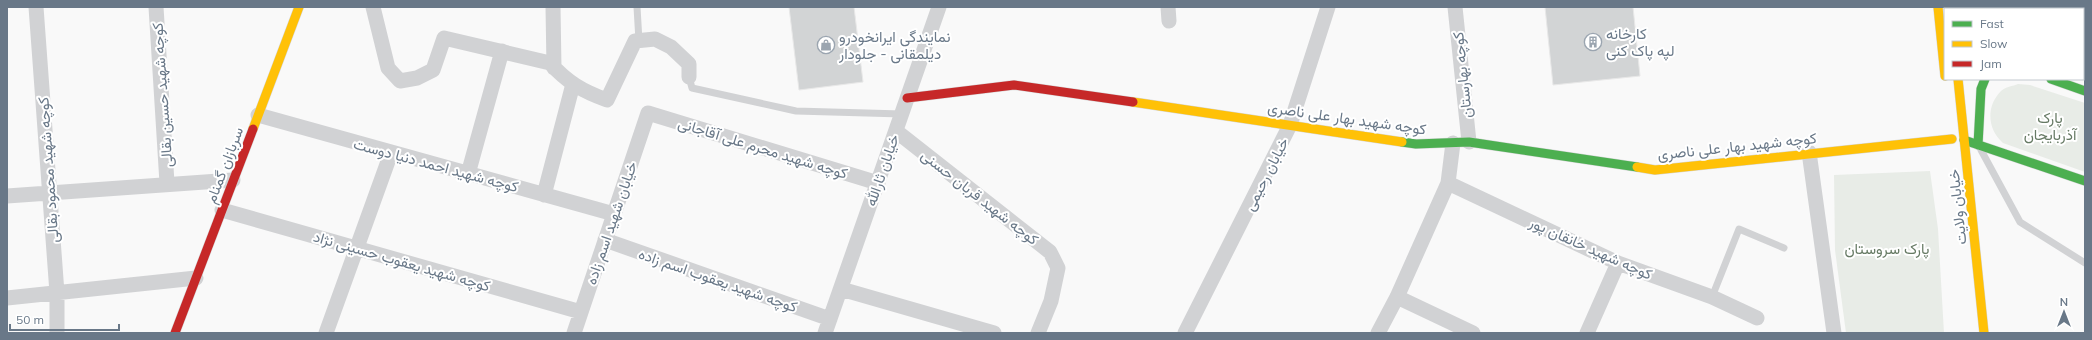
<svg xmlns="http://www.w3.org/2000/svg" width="2092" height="340" viewBox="0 0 2092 340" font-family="Mulish,Vazirmatn,sans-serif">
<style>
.green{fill:#e8ece7}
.building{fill:#d2d4d5;stroke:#e8e8e8}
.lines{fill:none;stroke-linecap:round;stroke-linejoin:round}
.fast-casing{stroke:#d6d7d8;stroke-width:10}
.slow-casing{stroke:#d6d7d8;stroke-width:10}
.jam-casing{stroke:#d6d7d8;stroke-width:10}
.lane{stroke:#d1d2d4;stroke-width:7}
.street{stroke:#d1d2d4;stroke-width:15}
.fast{stroke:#4caf50;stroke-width:9}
.slow{stroke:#ffc107;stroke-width:9}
.jam{stroke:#c62828;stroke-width:9}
.labels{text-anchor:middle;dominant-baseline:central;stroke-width:4;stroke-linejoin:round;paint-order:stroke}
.poi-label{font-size:15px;fill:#697888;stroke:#fff;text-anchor:start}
.street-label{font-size:15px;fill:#697888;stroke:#fff}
.park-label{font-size:15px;fill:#667a64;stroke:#fff}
</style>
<rect width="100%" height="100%" fill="#f9f9f9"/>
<!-- green -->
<path class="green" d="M2018,84L2030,85L2085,103V172L2003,143C1987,129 1986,106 2001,91C2005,87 2013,86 2018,84Z
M1930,171L1938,229L1944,333H1846L1835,250L1834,175Z"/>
<!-- building -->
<path class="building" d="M789,7H854L863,82L799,90Z
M1545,7H1633L1640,76L1553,85Z"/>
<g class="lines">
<defs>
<path id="fast" d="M2051,79L2085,91
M1964,140L2085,181
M1402,142L1416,144L1469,142L1637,167
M1978,145L1981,89L1985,79"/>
<path id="slow" d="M1938,7L1945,76
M1958,79L1984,333
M1133,102L1402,142
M253,129L299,7
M1637,167L1655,170L1952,139"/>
<path id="jam" d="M907,98L1014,85L1133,102
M175,333L253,129"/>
</defs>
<!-- fast casing -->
<use href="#fast" class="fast-casing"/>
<!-- slow casing -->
<use href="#slow" class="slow-casing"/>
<!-- jam casing -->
<use href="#jam" class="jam-casing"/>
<!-- lane -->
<path class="lane" d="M637,7L639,41
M689,77L692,88L796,111L902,114
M1981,150L2020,222L2085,263
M1712,297L1739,229L1784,248"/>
<!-- street -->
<path class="street" d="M36,7L57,293V333
M156,7L167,183
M373,7L388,68L400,81L417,78L433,70L444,38L550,63C567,82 582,91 607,100L635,41L655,39L671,47L689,64V77
M553,7L554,68
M1168,7L1169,21
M1455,7L1469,142
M258,115L614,214
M896,131L1050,252L1058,268L1051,301L1038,333
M1809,152L1834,333
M468,174L502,51
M1448,183L1618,263L1712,297L1757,318
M544,195L573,84
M7,196L233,180
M222,210L581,312
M605,240L830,319
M841,289L994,333
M1397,297L1473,333
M7,298L196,278
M326,333L391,153
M574,333L648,113L878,183
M825,333L939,7
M1185,333L1290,125L1328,7
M1378,333L1397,297L1448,183L1453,143
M1587,333L1618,263"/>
<!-- fast -->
<use href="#fast" class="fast"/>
<!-- slow -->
<use href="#slow" class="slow"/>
<!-- jam -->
<use href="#jam" class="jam"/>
</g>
<!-- icons -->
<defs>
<symbol id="building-ring" viewBox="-11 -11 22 22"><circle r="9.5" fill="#fff" stroke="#9ba5b0" stroke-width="1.5"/><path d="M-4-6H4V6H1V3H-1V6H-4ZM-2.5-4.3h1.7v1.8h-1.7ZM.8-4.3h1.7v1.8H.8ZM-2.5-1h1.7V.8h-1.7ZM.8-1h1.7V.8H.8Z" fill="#9ba5b0"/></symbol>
<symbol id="shop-ring" viewBox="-11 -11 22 22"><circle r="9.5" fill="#fff" stroke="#9ba5b0" stroke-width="1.5"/><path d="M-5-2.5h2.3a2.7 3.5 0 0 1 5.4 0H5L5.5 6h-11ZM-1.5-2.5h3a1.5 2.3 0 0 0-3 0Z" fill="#9ba5b0"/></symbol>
</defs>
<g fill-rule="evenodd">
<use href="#building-ring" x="1583" y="32" width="20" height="20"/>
<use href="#shop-ring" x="816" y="35" width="20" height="20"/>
</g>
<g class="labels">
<!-- poi labels -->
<g class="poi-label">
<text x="1606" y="33">کارخانه<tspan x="1606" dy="17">لپه پاک کنی</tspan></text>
<text x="839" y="36">نمایندگی ایرانخودرو<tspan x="839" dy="17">دیلمقانی - جلودار</tspan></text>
</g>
<!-- street labels -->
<g class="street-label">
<text transform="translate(1462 75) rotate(-96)">کوچه بهارستان</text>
<text transform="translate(162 95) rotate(-94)">کوچه شهید حسین بقالی</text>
<text transform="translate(1347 118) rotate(8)">کوچه شهید بهار علی ناصری</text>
<text transform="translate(1737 146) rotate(-6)">کوچه شهید بهار علی ناصری</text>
<text transform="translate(763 148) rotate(17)">کوچه شهید محرم علی آقاجانی</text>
<text transform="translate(224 165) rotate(-69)">سربازان گمنام</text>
<text transform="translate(436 165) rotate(15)">کوچه شهید احمد دنیا دوست</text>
<text transform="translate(48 170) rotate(-94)">کوچه شهید محمود بقالی</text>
<text transform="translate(882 170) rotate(-71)">خیابان ثارالله</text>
<text transform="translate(1266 174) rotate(-63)">خیابان رحیمی</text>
<text transform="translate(980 197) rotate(38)">کوچه شهید قربان حسنی</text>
<text transform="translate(1957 207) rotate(-96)">خیابان ولایت</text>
<text transform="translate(611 223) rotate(-71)">خیابان شهید اسم زاده</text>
<text transform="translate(1591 248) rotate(24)">کوچه شهید خانقان پور</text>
<text transform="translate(402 261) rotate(16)">کوچه شهید یعقوب حسینی نژاد</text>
<text transform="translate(718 280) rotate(19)">کوچه شهید یعقوب اسم زاده</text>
</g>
<!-- park labels -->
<g class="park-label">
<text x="2050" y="117">پارک<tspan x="2050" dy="17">آذربایجان</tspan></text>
<text x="1887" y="248">پارک سروستان</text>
</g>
</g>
<!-- border -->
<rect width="2092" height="340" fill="none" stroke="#697888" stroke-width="16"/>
<!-- legend -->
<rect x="1944" y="8" width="140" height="72" fill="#ffffff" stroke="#c3c9cf"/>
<rect x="1952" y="21" width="20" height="6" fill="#4caf50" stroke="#c3c9cf"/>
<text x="1980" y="28" font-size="12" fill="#697888">Fast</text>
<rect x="1952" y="41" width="20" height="6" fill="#ffc107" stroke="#c3c9cf"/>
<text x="1980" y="48" font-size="12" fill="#697888">Slow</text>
<rect x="1952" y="61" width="20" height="6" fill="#c62828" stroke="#c3c9cf"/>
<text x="1980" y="68" font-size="12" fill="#697888">Jam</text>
<!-- north arrow -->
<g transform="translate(2064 312)" stroke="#ffffff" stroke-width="3" paint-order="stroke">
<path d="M0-3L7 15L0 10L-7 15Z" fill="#697888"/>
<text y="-6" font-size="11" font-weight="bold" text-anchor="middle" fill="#697888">N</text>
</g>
<!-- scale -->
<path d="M10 324v6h109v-6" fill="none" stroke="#697888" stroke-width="2"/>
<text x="16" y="324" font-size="12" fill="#697888" stroke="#ffffff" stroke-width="3" paint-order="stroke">50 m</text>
</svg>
